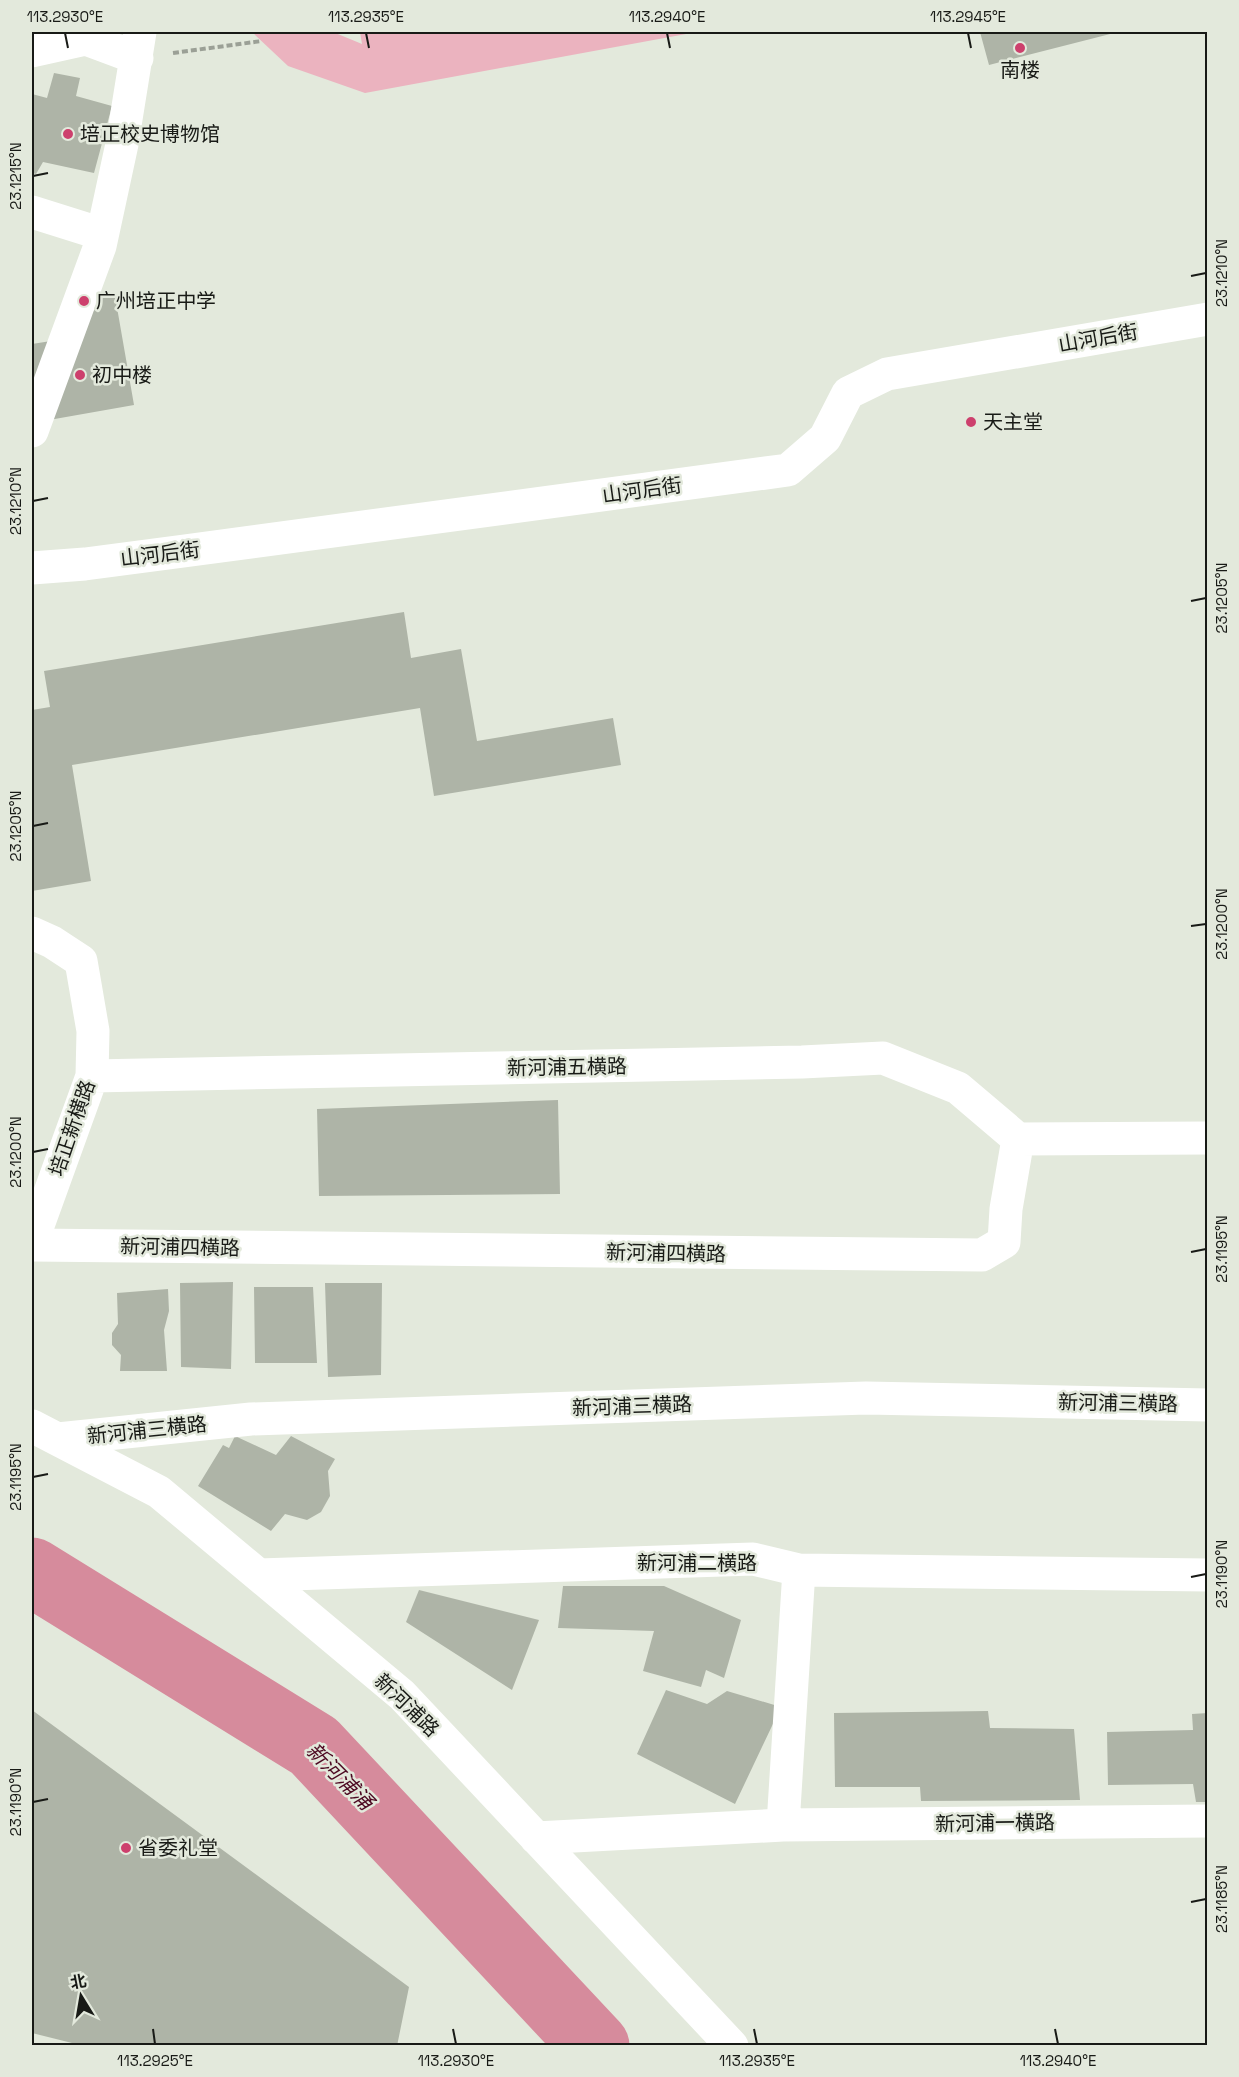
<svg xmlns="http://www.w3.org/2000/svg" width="1239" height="2077" viewBox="0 0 1239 2077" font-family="'Space Grotesk','Noto Sans SC',sans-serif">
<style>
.pitch{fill:#ebb3bf}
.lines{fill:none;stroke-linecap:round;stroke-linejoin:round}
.river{stroke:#d68b9c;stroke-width:69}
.building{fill:#aeb4a7}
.path{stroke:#9ba096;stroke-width:4;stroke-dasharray:6 3;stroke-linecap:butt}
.minor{stroke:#fff;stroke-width:33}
.ticks{fill:none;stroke:#181a16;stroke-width:2}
.poi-dot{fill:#cd406d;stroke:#e3e9dc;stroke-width:2}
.labels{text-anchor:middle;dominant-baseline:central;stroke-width:5;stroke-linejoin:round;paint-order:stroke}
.poi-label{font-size:20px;fill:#181a16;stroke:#e3e9dc;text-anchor:start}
.street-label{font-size:20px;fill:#181a16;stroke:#e3e9dc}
.water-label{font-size:21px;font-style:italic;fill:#4d0922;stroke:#e3e9dc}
.neatline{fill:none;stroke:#181a16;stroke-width:2}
.ticks-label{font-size:15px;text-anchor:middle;fill:#181a16}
</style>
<rect width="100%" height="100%" fill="#e3e9dc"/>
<!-- pitch -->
<path class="pitch" d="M252,32H333L362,44L360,32H697L365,93L288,66Z"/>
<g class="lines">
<!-- river -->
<path class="river" d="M32,1572L314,1746L595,2046"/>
</g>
<!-- building -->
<path class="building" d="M980,32H1118L989,65Z
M54,73L80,78L76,96L112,106L94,173L43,162L36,174L32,173V94L47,98Z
M115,296L134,405L32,423V344L70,338L65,304Z
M404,612L411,658L461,649L477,741L613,718L621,765L434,796L420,708L72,765L91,881L32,891V710L50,707L44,671Z
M558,1100L560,1194L319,1196L317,1109Z
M233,1282L231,1369L181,1367L180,1283Z
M325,1283H382L381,1375L328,1377Z
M254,1287H313L317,1363H255Z
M168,1289L169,1311L164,1330L167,1371H120L121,1355L112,1345V1333L118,1324L117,1293Z
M235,1436L276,1455L291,1436L335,1459L328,1471L330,1496L321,1512L307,1520L285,1514L271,1531L198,1486L223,1445L229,1448Z
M563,1586H664L741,1620L724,1678L706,1670L701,1687L643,1671L654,1631L558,1628Z
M419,1590L539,1620L512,1690L406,1622Z
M666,1690L707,1704L727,1691L781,1707L735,1804L637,1754Z
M32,1710L409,1987L397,2046H84L32,2033Z
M988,1711L990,1728L1074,1729L1080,1800L921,1801L920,1787H835L834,1713Z
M1208,1713V1802H1196L1193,1784L1108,1785L1107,1732L1193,1730L1192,1714Z"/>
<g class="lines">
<!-- path -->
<path class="path" d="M173,53L262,41"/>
<!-- minor -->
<path class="minor" d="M32,51L86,39L137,58
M32,212L102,234
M32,431L100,246L122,144L140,32
M32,568L85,564L184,551L788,470L825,438L848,393L887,374L1208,319
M32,933L52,942L81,961L93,1031L92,1076L32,1242
M92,1076L802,1062L883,1058L958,1088L1018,1139
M1018,1139L1208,1138
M32,1245L982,1255L1004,1242L1006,1209L1018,1139
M32,1426L159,1492L402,1695L732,2046
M58,1439L251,1419L866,1398L1208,1405
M259,1575L753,1559L799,1570L1208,1575
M783,1825L1208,1821
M536,1838L783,1825L799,1570"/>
</g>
<!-- ticks -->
<path class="ticks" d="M65,33L68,48M366,33L369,48M667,33L670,48M968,33L971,48M33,176L48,173M1191,276L1206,273M33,501L48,498M1191,601L1206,598M33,826L48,823M1191,926L1206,924M33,1152L48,1149M1191,1252L1206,1249M33,1477L48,1474M1191,1577L1206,1574M33,1802L48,1799M1191,1902L1206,1899M153,2029L155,2044M453,2029L456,2044M754,2029L757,2044M1055,2029L1058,2044"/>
<!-- markers -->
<g class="poi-dot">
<circle cx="1020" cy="48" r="6"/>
<circle cx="68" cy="134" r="6"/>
<circle cx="84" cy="301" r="6"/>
<circle cx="80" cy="375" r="6"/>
<circle cx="971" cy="422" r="6"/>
<circle cx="126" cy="1848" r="6"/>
</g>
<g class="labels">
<!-- poi labels -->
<g class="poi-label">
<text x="1020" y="70" text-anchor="middle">南楼</text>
<text x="80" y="134">培正校史博物馆</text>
<text x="96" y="301">广州培正中学</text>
<text x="92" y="375">初中楼</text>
<text x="983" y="422">天主堂</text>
<text x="138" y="1848">省委礼堂</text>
</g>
<!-- street labels -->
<g class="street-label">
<text transform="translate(1098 338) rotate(-10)">山河后街</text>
<text transform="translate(642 490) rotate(-8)">山河后街</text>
<text transform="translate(160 554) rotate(-7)">山河后街</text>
<text transform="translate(567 1067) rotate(-1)">新河浦五横路</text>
<text transform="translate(72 1128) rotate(-71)">培正新横路</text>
<text transform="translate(180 1247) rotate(1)">新河浦四横路</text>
<text transform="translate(666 1253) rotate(1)">新河浦四横路</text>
<text transform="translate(1118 1403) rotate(1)">新河浦三横路</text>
<text transform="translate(632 1406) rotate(-2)">新河浦三横路</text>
<text transform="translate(147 1430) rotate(-6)">新河浦三横路</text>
<text x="697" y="1563">新河浦二横路</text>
<text transform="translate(407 1705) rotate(44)">新河浦路</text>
<text transform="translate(995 1823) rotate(-1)">新河浦一横路</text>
</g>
<!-- water labels -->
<g class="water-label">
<text transform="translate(340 1776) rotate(45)">新河浦涌</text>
</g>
</g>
<!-- border -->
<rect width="1239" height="2077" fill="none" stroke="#e3e9dc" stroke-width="66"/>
<!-- north arrow -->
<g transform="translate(81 1996) rotate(349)" stroke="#e3e9dc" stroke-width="4.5" paint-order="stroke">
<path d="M0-4.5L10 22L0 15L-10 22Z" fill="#181a16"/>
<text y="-9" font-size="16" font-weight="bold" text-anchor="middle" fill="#181a16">北</text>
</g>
<rect x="33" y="33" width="1173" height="2011" class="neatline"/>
<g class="ticks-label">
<text x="65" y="22">113.2930°E</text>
<text x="366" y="22">113.2935°E</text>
<text x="667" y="22">113.2940°E</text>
<text x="968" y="22">113.2945°E</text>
<text transform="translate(16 176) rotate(-90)" y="5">23.1215°N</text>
<text transform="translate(1222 273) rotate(-90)" y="5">23.1210°N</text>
<text transform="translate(16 501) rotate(-90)" y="5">23.1210°N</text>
<text transform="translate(1222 598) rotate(-90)" y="5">23.1205°N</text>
<text transform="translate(16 826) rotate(-90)" y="5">23.1205°N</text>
<text transform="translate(1222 924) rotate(-90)" y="5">23.1200°N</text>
<text transform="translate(16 1152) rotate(-90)" y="5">23.1200°N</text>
<text transform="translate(1222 1249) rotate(-90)" y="5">23.1195°N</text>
<text transform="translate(16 1477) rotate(-90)" y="5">23.1195°N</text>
<text transform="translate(1222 1574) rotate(-90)" y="5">23.1190°N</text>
<text transform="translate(16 1802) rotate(-90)" y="5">23.1190°N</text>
<text transform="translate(1222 1899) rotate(-90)" y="5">23.1185°N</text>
<text x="155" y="2066">113.2925°E</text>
<text x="456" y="2066">113.2930°E</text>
<text x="757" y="2066">113.2935°E</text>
<text x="1058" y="2066">113.2940°E</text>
</g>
</svg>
